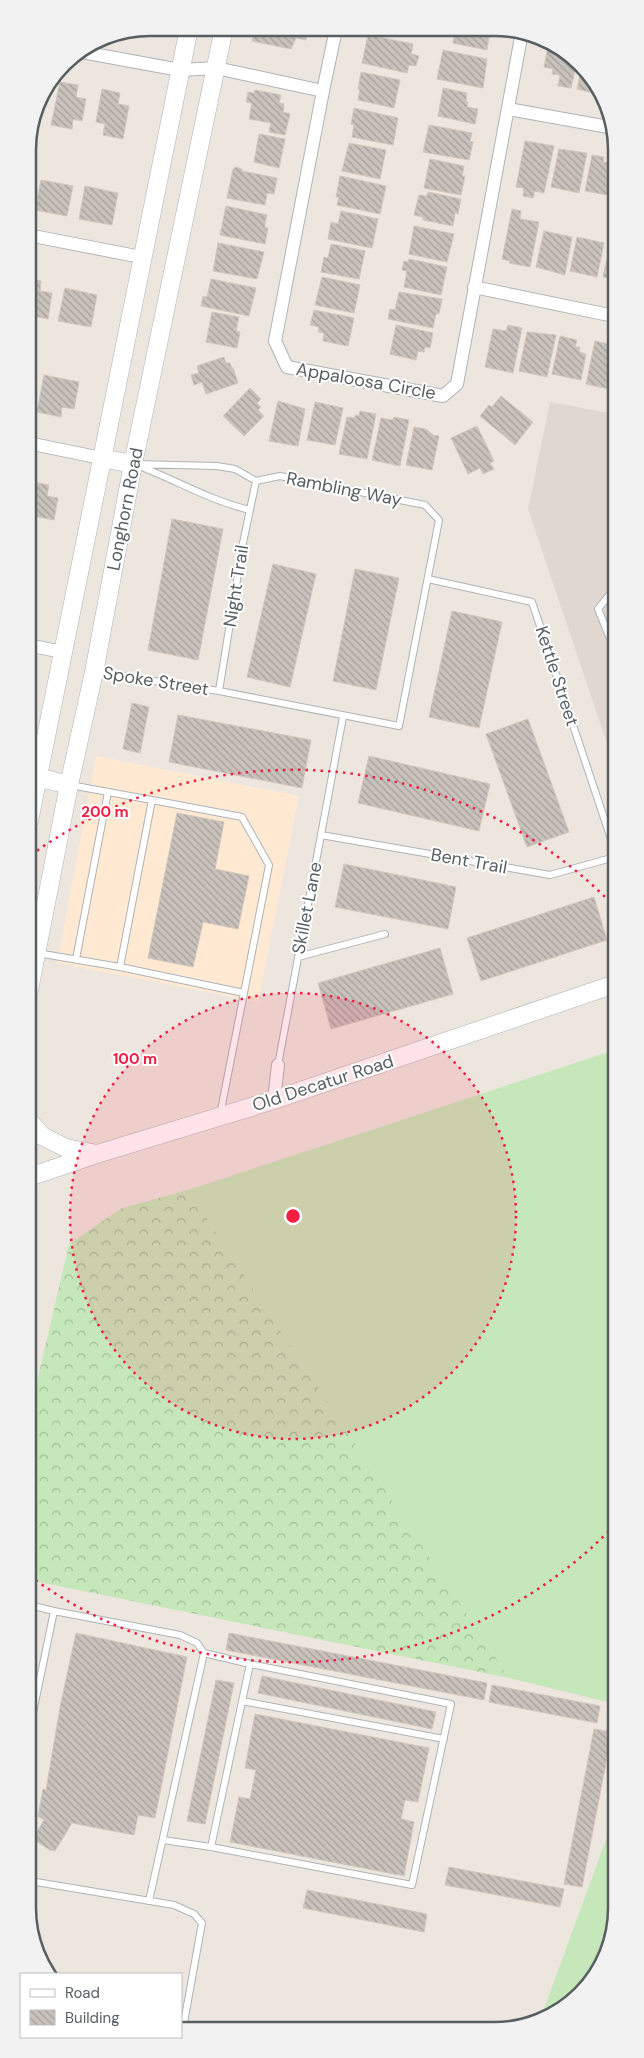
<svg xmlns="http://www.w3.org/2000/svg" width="644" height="2058" viewBox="0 0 644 2058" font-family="'DM Sans',sans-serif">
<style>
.commercial{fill:#ffe9d2}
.education{fill:#dfd7d0}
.grass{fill:#c5e7b9}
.forest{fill:url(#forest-crowns)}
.building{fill:url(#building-back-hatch);stroke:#d2c6bd}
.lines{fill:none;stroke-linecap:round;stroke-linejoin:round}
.lane-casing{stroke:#aeb3b7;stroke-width:8}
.street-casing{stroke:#aeb3b7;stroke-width:14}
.secondary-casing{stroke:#acb3b7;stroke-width:19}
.lane{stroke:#fff;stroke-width:6}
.street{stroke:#fff;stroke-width:12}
.secondary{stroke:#fff;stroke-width:18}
.ring{fill:none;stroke:#f51d43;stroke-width:2.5;stroke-dasharray:2.5 5}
.labels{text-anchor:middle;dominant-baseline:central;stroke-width:4;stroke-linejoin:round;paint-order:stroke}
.street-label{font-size:18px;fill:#585f62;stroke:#fff}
.rim{fill:none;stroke:#585f62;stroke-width:2.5}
.centre{fill:#f51d43;stroke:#fff;stroke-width:2.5}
.ring-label{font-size:15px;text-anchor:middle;font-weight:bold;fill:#f51d43;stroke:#fff;stroke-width:4;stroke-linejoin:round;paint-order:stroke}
</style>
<defs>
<pattern id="forest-crowns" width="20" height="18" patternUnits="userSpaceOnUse" patternTransform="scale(1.25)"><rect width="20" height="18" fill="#c5e7b9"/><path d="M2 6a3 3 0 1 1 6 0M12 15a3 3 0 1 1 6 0" fill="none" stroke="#a3be9a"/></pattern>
<pattern id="building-back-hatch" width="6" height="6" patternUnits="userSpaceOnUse" patternTransform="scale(1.25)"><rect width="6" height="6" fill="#c8c1bc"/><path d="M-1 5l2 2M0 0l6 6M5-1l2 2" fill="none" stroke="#a5a09c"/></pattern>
</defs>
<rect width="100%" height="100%" fill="#ede6df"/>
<!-- commercial -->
<path class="commercial" d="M96,756L299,796L258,1002L57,963Z"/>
<!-- education -->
<path class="education" d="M550,402L615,414V767L528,509Z"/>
<!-- grass -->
<path class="grass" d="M615,1050L616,1704L509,1678L188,1190Z
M616,1812V1915L607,1955L586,1989L555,2014L540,2020Z"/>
<!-- forest -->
<path class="forest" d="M188,1190L509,1678L29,1580V1417L69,1244L122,1208Z"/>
<!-- building -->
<path class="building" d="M261,28L308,29L306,40L296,38L291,49L252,41L254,30L261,31Z
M380,29H409L408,35Z
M455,30H494L493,37H489L487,50L453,43Z
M368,35L413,44L411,54L419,56L416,66L409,65L407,73L362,63Z
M548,46L577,62L571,88L558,86L560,75L552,74L553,69L544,67Z
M443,50L487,59L483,88L437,79Z
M582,66L597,94L577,89Z
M361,72L400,80L394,108L358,100L360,89H358Z
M60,82L78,85L76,97L86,99L82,121L73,119L72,129L51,125Z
M443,88L467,93L466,102H468L467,107L478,109L475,124L438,116Z
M46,89L40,120L33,119L37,103Z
M102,89L120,93L118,104L129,106L123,139L103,135L105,124L96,122Z
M255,90L281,95L279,103L284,104L283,112L290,114L285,135L269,132L271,123L249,119L252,103L246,102L248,92L254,93Z
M354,108L398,118L393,145L352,137L354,125L351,124Z
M429,125L472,133L470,141L473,142L469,160L423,152Z
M259,134L285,139L279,168L254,162Z
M525,141L554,146L544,193L535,191L533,198L523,196L524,188L516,187Z
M349,143L386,150L380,179L342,171Z
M559,149L587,153L579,193L551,187Z
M592,155L604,157L603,162L614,164L613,196L585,191Z
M430,159L464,166L462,176H465L461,195L424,188Z
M236,167L242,169V171L277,178L274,194L267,193L265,205L227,198L233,169Z
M340,176L386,186L380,214L337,205L339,197H336Z
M41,180L73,186L67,216L35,210Z
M85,186L118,193L112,225L79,219Z
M428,192L461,199L458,214L455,213L453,226L423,220V217L414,215L419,195L427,196Z
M226,206L267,215L265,223V228H268L265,244L220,235Z
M512,209L521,211L520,219L539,222L530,267L509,263L510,261L502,259Z
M341,211L378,219L372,248L328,239L331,222L338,224Z
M414,226L454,234L447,262L409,254Z
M544,231L572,237L565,275L536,267Z
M577,237L604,243L597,277L570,271Z
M218,243L264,252L257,279L213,271Z
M331,244L365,251L359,279L321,272L324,257L328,258Z
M610,246L614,247V282H611V278L603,277Z
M409,259L447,267L441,295L404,287L407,271L402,270L404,261L408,262Z
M322,277L360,285L354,313L315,305Z
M28,279L41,281L40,291L52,293L48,319L28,315Z
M211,279L256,288L249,316L201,306L203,296L207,297Z
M65,288L97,295L91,327L58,321Z
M399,292L442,299L439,314H436L433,328L388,319L390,309L395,310Z
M314,310L354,318L348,346L323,341L324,333L318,332L319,327L310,325Z
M212,312L239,317L236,331L240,332L237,348L206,342Z
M396,325L433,333L430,348L425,347L424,352L418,351L416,360L390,354Z
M508,325L522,328L513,373L485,367L493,329L506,331Z
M527,332L556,335L547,377L519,371Z
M560,336L577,340L575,347H580L579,352L586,354L581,380L552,374Z
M595,341L609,344L608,349L613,350L614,353V390L586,384Z
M224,357L226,363H230L232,368H233L238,383L206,394L202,382L194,385L191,375L199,373L197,366Z
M28,374L37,376L30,411L28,410Z
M44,375L79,382L74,409L62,407L61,417L37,412Z
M250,388L261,399L257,403L261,407L258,410L264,416L244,436L223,416Z
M501,396L533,422L515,445L480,416L489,405L492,407Z
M278,401L305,409L298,446L269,441Z
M315,402L343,408L335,445L307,440Z
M360,411L376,414L367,459L339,454L347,417L355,418V415L359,416Z
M394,417L409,420L400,466L372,460L381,418L393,420Z
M477,426L494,461L490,463L494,469L483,474L480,468L468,474L451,438Z
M414,427L426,429L433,435L439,436L432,470L406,465Z
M28,481L49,485L47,496L58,498L54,520L28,515Z
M172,519L223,529L198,660L148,650Z
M273,564L316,574L290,687L247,677Z
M28,566L36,568L29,604H28Z
M355,569L399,578L376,690L333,681Z
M452,611L502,622L479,728L429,717Z
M132,703L149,707L140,753L123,749Z
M178,715L311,740L302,788L169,762Z
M528,719L569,832L527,847L486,734Z
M369,756L490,784L479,831L358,803Z
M177,813L224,822L215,869L249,876L238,929L203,922L193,967L148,958Z
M344,864L456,887L448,929L335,907Z
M594,897L607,940L481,981L467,938Z
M440,948L453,994L331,1029L318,983Z
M76,1633L187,1657L155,1818L138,1815L134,1835L72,1823L55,1851L50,1850L33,1839L44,1820L38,1816L43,1789L46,1790L60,1707Z
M229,1633L487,1683L484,1700L226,1650Z
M262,1676L436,1712L432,1729L258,1693Z
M216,1680L234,1683L205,1824L187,1821Z
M492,1685L600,1706L597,1723L489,1702Z
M255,1714L429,1748L418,1802L405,1800L401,1819L414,1822L404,1876L230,1842L239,1797L250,1799L256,1770L245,1768Z
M594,1729L612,1732L582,1887L564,1884Z
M449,1867L564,1889L560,1907L445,1885Z
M307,1890L427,1914L424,1932L303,1908Z"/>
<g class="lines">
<defs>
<path id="lane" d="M139,466C176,480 211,501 250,510
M428,579L532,602L615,851
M615,588L598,609L609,636L615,637
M95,672L219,691L399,726L439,520L425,505L280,476L256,481L235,469L217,466L134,464
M219,691L243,543L256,481
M152,800L242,817L269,865L244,993
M321,835L550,875L615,857
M37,953L120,967L152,800L70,785
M298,957L385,934
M76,959L108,792
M120,967L244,993L220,1115
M278,1065L343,717
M29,1605L54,1611L30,1727
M54,1611L180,1635L197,1643L204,1653L149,1901
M242,1701L444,1739
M163,1840L211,1847L250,1664L204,1653
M211,1847L412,1885L451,1704L250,1664
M30,1881L174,1905L194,1914L202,1923L183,2028"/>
<path id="street" d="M82,52L180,70L216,68L323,91L336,29
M323,91L275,341L287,367L443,396L457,384L522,32
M508,109L614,128
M28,235L141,257
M474,287L614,316
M28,443L101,458
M28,645L62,652
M274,1100L278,1065"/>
<path id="secondary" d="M101,458L133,464
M37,777L69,785
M29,821L189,28
M29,990L69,785L94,672L133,464L224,28
M29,1121L42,1136L66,1148L97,1154
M29,1177L97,1154L274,1100L615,984"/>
</defs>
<!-- lane casing -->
<use href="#lane" class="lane-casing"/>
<!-- street casing -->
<use href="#street" class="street-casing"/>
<!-- secondary casing -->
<use href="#secondary" class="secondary-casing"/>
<!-- lane -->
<use href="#lane" class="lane"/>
<!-- street -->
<use href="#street" class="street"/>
<!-- secondary -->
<use href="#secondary" class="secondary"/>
</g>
<!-- distance rings -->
<circle cx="293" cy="1216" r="223" fill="#f51d43" fill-opacity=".12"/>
<g class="ring">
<circle cx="293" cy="1216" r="223"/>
<path d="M614 1526A446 446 0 0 1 31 1577M31 855A446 446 0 0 1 614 906"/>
</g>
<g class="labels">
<!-- street labels -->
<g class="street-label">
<text transform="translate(366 381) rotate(10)">Appaloosa Circle</text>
<text transform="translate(344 489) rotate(11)">Rambling Way</text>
<text transform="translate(125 509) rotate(-79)">Longhorn Road</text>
<text transform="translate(236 586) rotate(-81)">Night Trail</text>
<text transform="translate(557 676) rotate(72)">Kettle Street</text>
<text transform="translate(156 681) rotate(9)">Spoke Street</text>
<text transform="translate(469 861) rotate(10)">Bent Trail</text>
<text transform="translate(307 908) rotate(-79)">Skillet Lane</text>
<text transform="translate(323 1083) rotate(-18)">Old Decatur Road</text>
</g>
</g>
<!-- crop -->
<path d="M0 0H644V2058H0ZM150 36H494A114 114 0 0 1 608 150V1908A114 114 0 0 1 494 2022H150A114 114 0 0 1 36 1908V150A114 114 0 0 1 150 36Z" fill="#f2f2f2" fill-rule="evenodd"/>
<path class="rim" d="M150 36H494A114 114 0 0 1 608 150V1908A114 114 0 0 1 494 2022H150A114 114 0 0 1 36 1908V150A114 114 0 0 1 150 36Z"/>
<circle cx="293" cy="1216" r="8" class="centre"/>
<g class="ring-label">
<text x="105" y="817">200 m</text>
<text x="135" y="1064">100 m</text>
</g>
<!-- legend -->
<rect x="20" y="1973" width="162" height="65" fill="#ffffff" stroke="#bcbfc0"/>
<rect x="30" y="1989" width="25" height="8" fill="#ffffff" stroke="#bcbfc0"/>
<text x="65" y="1998" font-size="15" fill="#585f62">Road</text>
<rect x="30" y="2010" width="25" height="15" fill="url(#building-back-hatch)" stroke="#bcbfc0"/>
<text x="65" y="2023" font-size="15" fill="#585f62">Building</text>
</svg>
